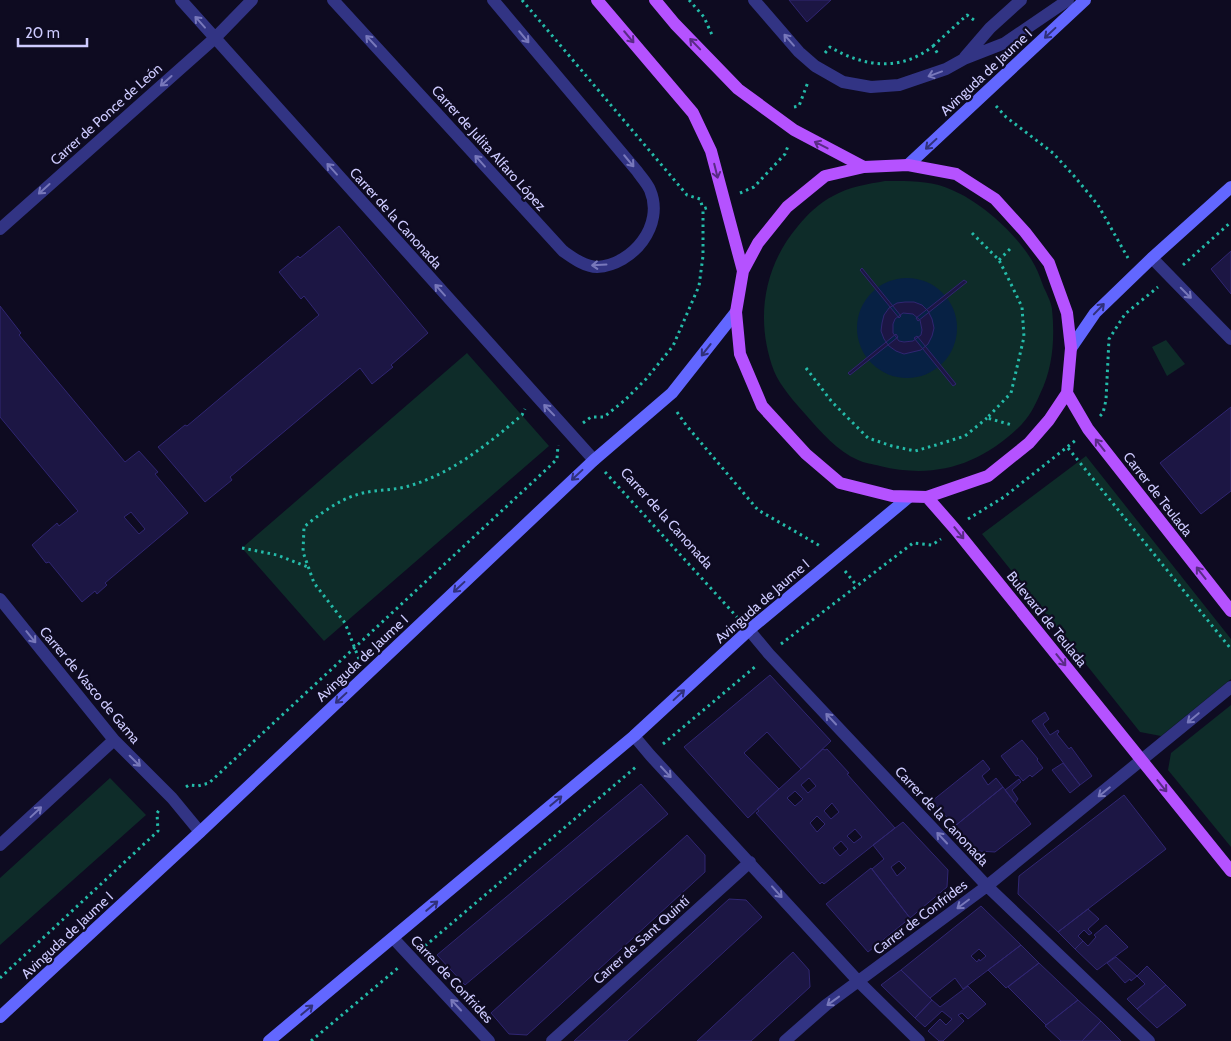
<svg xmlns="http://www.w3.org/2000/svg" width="1231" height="1041" viewBox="0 0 1231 1041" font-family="Cabin,sans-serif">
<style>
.green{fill:#0e2c29}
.water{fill:#072144}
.building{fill:#1c1644;stroke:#302672;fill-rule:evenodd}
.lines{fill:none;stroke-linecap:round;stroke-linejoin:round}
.path{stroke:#24bba9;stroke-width:3;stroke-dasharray:2.5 4;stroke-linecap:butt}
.street{stroke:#323484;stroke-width:12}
.secondary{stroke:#6267ff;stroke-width:12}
.primary{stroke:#b552ff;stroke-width:12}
.oneway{stroke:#7878bb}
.oneway2{stroke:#30307a}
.oneway3{stroke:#592b85}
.labels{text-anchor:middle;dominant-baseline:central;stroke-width:4.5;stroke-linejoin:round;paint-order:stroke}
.street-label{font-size:14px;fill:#cecbff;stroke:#0e0b21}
</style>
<rect width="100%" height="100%" fill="#0e0b21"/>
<!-- green -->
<path class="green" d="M885,181C908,181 931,180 952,190C983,203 1020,237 1035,266C1039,273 1041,281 1044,288C1047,294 1051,302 1052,309C1055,338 1053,368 1040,394C1035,406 1028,419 1018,428C978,466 933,479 880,466C873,464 864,463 858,460C837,451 821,432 806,415C796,404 780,386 774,371C755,321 763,267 798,226C808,214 819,203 833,196C848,187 868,184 885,181Z
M1166,340L1185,364L1167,376L1152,347Z
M467,353L549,446L324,641L242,548Z
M1086,456L1231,639V679L1161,736L1140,732L982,534Z
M1231,705V847L1168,770L1171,753Z
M110,778L146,815L0,945V878Z"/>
<!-- water -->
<path class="water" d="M857 328a50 50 0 1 1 100 0a50 50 0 1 1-100 0Z"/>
<!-- building -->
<path class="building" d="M789,0H831L807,22Z
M339,226L428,333L391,365L393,367L372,384L360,368L230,477L232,480L205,502L158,447L185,425L187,426L319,315L304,296L301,299L279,272L298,256L300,258Z
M1231,251V294L1211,269Z
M862,268L901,316L899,318L860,270Z
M964,280L967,282L918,321L916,318Z
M905,302H914L922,305L928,311L932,319L934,328L932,336L928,344L921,350L904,354L896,351L889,346L884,339L881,331L882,323L884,315L889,308L897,303ZM903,313L913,314L920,320L922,330L921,335L913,341L904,342L899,341L893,333V324L895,319Z
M0,306L21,333L19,335L125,462L139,451L158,472L155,474L188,513L105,583L107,585L97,594L95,591L82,602L49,562L46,563L32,545L57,523L59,526L78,511L0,417ZM131,512L145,529L139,534L124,517Z
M896,334L898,337L850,375L848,373Z
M917,336L956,384L953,386L914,338Z
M1231,407V491L1201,514L1160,463Z
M770,675L831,741L801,769L767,732L744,753L779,789L748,818L684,747Z
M1045,712L1049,719L1043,724L1050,735L1058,730L1059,732L1057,734L1069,749L1071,747L1092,776L1080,785L1032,721Z
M1022,740L1038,759L1037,760L1043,768L1032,777L1030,775L1023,781L1018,775L1016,776L1001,756Z
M823,749L825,750L827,749L849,773L847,774L895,828L824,884L822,882L820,884L756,813L759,811L757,809ZM809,778L816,786L808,793L801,785ZM795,791L803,799L795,806L787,798ZM832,803L839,812L831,819L824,811ZM817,816L825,824L817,832L810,823ZM855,829L862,837L854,843L847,836ZM841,841L848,849L840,856L833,848Z
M983,760L990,769L982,776L988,785L996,778L1003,787L955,826L932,801Z
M1063,763L1080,785L1070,793L1052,770Z
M1019,779L1021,782L1012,790L1018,799L1015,803L1005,790Z
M641,784L668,814L465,985L437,955Z
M1003,787L1031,824L995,852L978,851L955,826Z
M1124,795L1166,849L1058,932L1018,894L1019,876Z
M903,822L948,870L947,887L910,918L872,869L884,859L873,845ZM899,861L906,868L897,876L891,867Z
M687,835L705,855V872L527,1035L509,1034L491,1013Z
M871,868L910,918L868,952L826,904Z
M729,899L746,900L762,917L627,1041H574Z
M981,906L1021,945L963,989L955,978L930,998L901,970ZM979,949L986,956L980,961L979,959L977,962L971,956Z
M1088,909L1099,919L1088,929L1092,933L1089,935L1084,930L1078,936L1083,941L1075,949L1058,932Z
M1106,925L1128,947L1097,970L1075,949L1083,941L1088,946L1096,937L1094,935Z
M1021,945L1039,963L1006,988L988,970Z
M793,952L809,970L810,987L751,1041H697Z
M1116,957L1137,976L1131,981L1130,979L1125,983L1107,963Z
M1039,963L1078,1000L1046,1025L1008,987Z
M1147,966L1166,985L1137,1009L1127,999L1145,984L1137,976Z
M901,970L932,1000L915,1018L881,985Z
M1166,985L1186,1005L1157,1028L1137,1009Z
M968,986L986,1004L968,1019L962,1013L958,1015L964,1021L943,1041H939L928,1031L940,1019L946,1025L952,1019L942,1011L925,1027L915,1018L932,1000L940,1007Z
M1078,1000L1101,1021L1082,1041H1061L1045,1026Z
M1101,1021L1121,1041H1082Z"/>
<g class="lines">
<!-- path -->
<path class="path" d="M522,0L687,195L700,199L703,209
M689,0L704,17L712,35
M933,46L967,15L974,20
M825,53L830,47C864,67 901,72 933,46L938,54
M996,106L1006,117L1053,153L1075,177L1098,205L1128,258
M794,107L799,106L808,82
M740,193L754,187L785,154L788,146
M972,233L999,260L1010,282L1022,307L1024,337L1011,393L987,418L1012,425
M999,260L1011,248
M1183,265L1231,222
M806,368L832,402L868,438L892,446L915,451L936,445L965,436L987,418
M677,412L686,425L758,510L822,547
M1100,416L1103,413L1106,400L1109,339L1125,314L1158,287
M583,423L591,417H604L625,400L646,379L673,346L699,286L703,256V209L709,207
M1068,448L1231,649
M605,472L737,617
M968,519L1004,497L1076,440
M242,548L277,555L308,567
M845,571L857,586
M781,644L913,543L932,545L941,539
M359,659L345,623L314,583L303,552L304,527C318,515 339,500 356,495C373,489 392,491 409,486C453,473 488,444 522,415L525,409
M663,744L756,666
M186,787L189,785L198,786L209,783L550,466L557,459L558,445
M425,946L637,766
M0,978L158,831L157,813L160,809
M311,1041L398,968"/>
<!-- street -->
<path class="street" d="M181,0L594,460
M333,0L563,251C573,258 585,267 597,267C633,265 665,225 650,190C647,183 641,177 637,171L493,0
M754,0L799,52L815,66L843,82L871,87L899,85L946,69L964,59L1005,43L1068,0
M965,57L990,28L1021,0
M0,229L215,38L252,0
M1152,258L1231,339
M0,599L114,740L172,798L200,832
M749,630L769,654L987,886L1149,1041
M634,736L650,755L859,982L919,1041
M0,845L114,740
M393,938L489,1041
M552,1041L750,862
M785,1041L826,1005L987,886L1231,687"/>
<!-- secondary -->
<path class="secondary" d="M908,165L1085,0
M1071,348L1095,313L1152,258L1231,187
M0,1017L200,832L594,460L672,393L736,312
M269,1041L634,736L749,630L909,497"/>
<!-- primary -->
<path class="primary" d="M597,0L693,113L711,151L743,271
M655,0L675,24L738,89L794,130L864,167
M908,165L956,174L995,199L1025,232L1049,263L1067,313L1071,348L1067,393L1049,420L1029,443L988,476L927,497L892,496L840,483L806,454L762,406L740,354L736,312L743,271L758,243L787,207L825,176L864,167Z
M1067,393L1088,429L1231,611
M927,497L955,529L1231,871"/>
</g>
<!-- one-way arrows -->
<defs><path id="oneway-shaft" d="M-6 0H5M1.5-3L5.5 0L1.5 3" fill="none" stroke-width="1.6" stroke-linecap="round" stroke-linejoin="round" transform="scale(1.25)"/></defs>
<g class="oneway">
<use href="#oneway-shaft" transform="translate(200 22) rotate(-132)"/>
<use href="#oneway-shaft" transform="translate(524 37) rotate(50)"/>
<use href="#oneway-shaft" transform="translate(789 40) rotate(-131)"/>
<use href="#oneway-shaft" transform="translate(371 41) rotate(-133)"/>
<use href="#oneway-shaft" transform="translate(935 74) rotate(160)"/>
<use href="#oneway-shaft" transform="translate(166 81) rotate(138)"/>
<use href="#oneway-shaft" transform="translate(480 161) rotate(-132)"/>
<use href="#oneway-shaft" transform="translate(629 161) rotate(50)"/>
<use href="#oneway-shaft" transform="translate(332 169) rotate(-132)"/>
<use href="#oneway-shaft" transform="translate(44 189) rotate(138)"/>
<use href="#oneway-shaft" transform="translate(599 265) rotate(177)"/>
<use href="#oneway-shaft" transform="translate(440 290) rotate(-132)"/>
<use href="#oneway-shaft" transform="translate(1186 293) rotate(45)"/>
<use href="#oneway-shaft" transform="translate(549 410) rotate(-134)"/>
<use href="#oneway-shaft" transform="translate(31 637) rotate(51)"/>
<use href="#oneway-shaft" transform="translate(1193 718) rotate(140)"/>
<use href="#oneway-shaft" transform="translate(831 719) rotate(-133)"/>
<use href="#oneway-shaft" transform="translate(135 761) rotate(45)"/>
<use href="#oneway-shaft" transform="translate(666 772) rotate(47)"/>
<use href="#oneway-shaft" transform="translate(1104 792) rotate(141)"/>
<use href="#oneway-shaft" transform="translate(36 812) rotate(-43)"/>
<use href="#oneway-shaft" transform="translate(942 838) rotate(-133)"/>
<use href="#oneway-shaft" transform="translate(777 892) rotate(48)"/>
<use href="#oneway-shaft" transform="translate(963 904) rotate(143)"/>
<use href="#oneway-shaft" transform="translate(833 1001) rotate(144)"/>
<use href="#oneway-shaft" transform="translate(456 1005) rotate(-133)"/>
</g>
<g class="oneway2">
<use href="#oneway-shaft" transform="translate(1050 33) rotate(137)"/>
<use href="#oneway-shaft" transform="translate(931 144) rotate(137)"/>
<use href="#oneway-shaft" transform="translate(1099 309) rotate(-46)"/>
<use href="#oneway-shaft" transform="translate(706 350) rotate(128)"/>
<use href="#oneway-shaft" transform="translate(577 475) rotate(137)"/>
<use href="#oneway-shaft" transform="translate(459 587) rotate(137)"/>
<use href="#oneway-shaft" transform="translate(679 695) rotate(-43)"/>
<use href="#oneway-shaft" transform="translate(341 698) rotate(137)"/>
<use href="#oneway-shaft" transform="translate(556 801) rotate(-40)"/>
<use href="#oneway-shaft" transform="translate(432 906) rotate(-40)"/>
<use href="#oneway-shaft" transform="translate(307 1010) rotate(-40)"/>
</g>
<g class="oneway3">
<use href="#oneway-shaft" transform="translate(629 37) rotate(50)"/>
<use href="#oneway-shaft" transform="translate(695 44) rotate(-134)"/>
<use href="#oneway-shaft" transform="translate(821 145) rotate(-153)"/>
<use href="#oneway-shaft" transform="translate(716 171) rotate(76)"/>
<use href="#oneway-shaft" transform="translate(1100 445) rotate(-128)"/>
<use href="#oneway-shaft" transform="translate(959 533) rotate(51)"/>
<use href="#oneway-shaft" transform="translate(1201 573) rotate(-128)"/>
<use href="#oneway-shaft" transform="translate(1061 660) rotate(51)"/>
<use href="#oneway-shaft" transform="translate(1162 786) rotate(51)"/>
</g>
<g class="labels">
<!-- street labels -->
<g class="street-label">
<text transform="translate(986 72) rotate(-43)">Avinguda de Jaume I</text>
<text transform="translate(106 114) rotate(-42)">Carrer de Ponce de León</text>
<text transform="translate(489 148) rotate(48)">Carrer de Julita Alfaro López</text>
<text transform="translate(396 218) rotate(48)">Carrer de la Canonada</text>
<text transform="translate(1158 494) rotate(52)">Carrer de Teulada</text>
<text transform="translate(667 518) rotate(48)">Carrer de la Canonada</text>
<text transform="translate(762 601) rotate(-41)">Avinguda de Jaume I</text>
<text transform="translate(1047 619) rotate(51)">Bulevard de Teulada</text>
<text transform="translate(362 658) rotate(-43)">Avinguda de Jaume I</text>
<text transform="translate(90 685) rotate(50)">Carrer de Vasco de Gama</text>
<text transform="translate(942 816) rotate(47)">Carrer de la Canonada</text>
<text transform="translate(920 917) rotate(-37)">Carrer de Confrides</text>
<text transform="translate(67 935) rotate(-43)">Avinguda de Jaume I</text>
<text transform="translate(641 940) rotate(-42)">Carrer de Sant Quintí</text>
<text transform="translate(452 979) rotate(47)">Carrer de Confrides</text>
</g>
</g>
<!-- scale -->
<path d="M18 38v8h69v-8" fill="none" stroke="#cecbff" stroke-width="2.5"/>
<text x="25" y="38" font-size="15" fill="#cecbff" stroke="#0e0b21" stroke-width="4" paint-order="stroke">20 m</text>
</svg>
